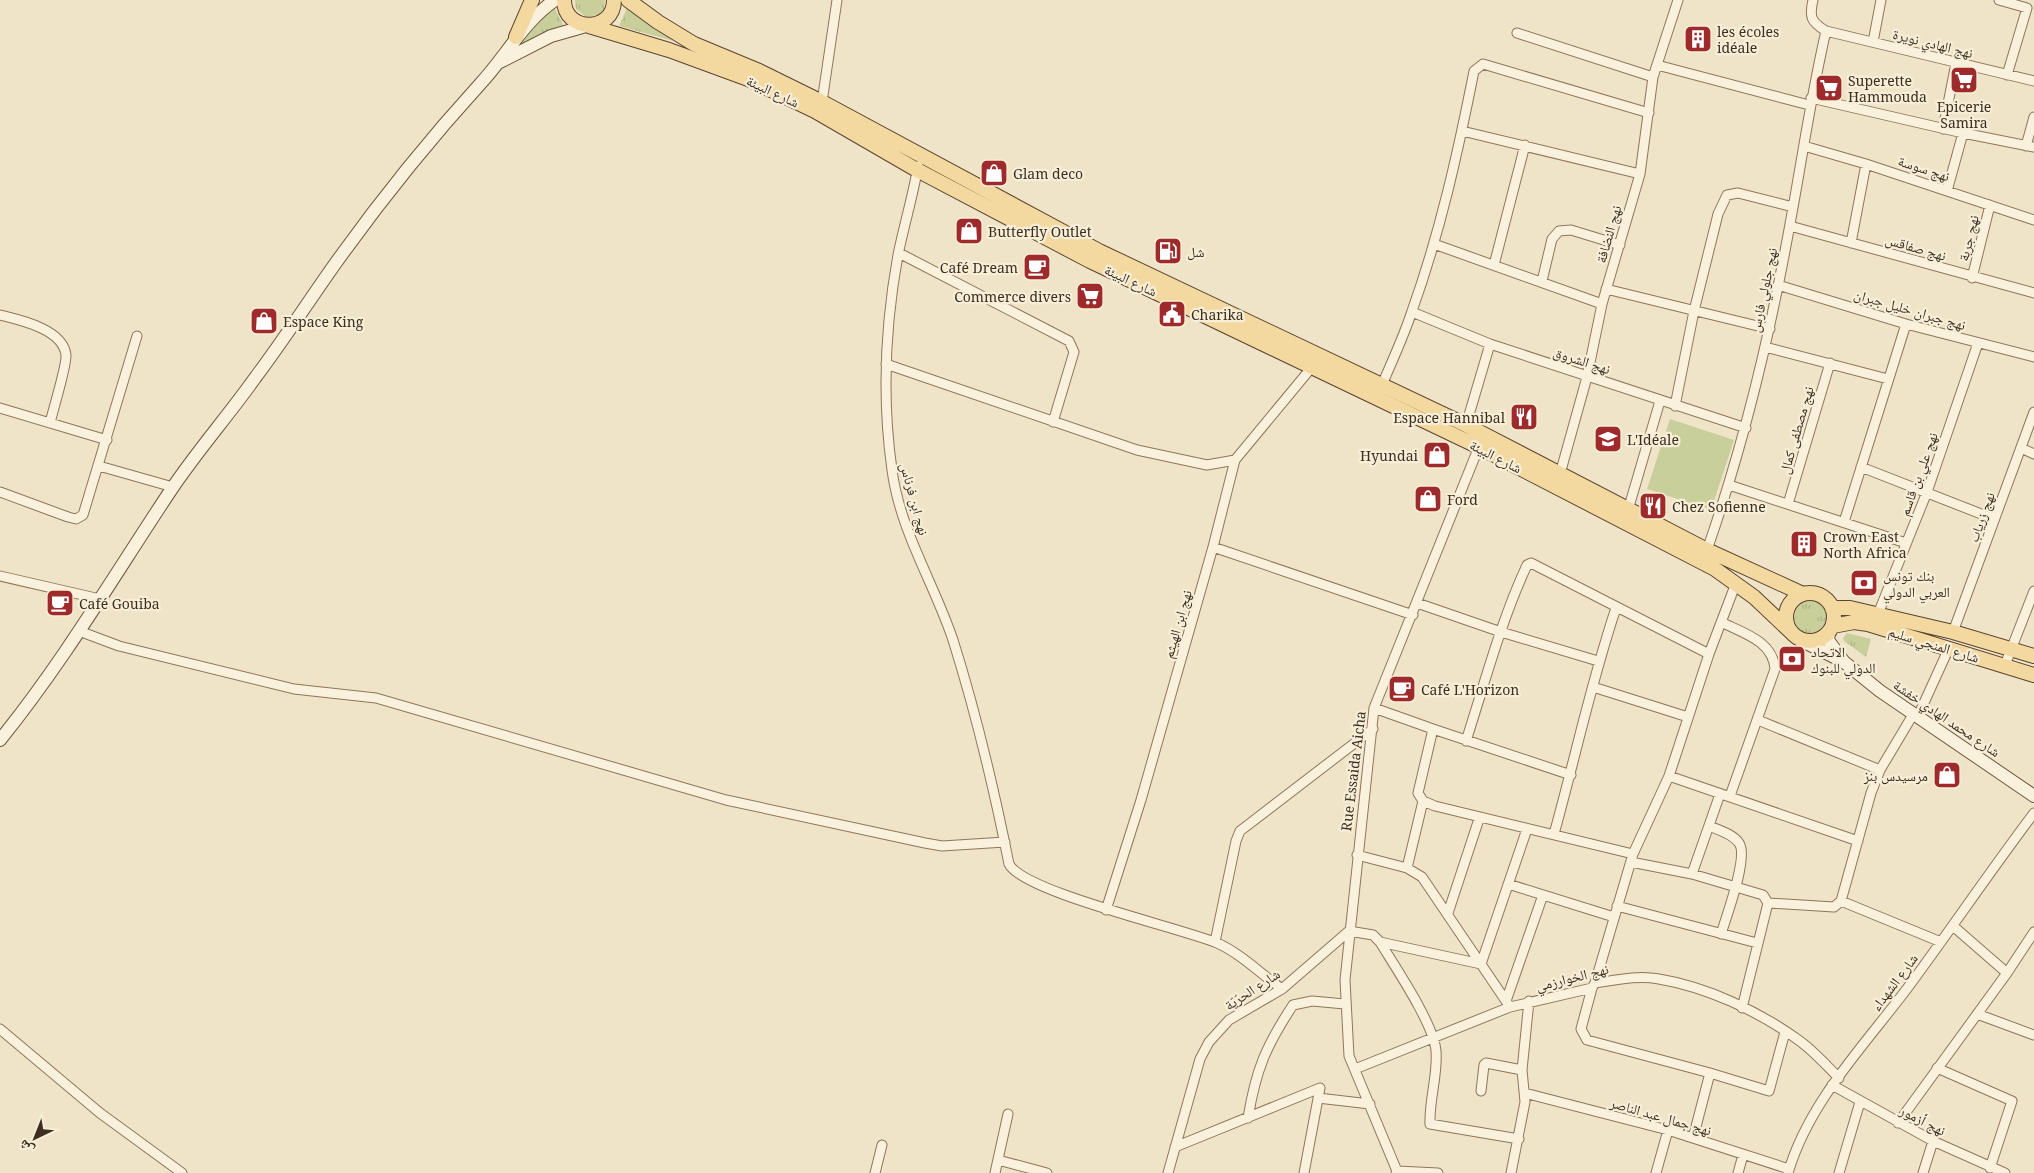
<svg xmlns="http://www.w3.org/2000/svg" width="2034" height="1173" viewBox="0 0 2034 1173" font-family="'Noto Serif','Noto Naskh Arabic',serif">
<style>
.grass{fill:url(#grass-tufts)}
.pitch{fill:#c9cf9b}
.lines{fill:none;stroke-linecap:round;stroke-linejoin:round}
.minor-casing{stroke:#8d765c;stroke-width:11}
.secondary-casing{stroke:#6f573f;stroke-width:14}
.primary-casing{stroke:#5b4430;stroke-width:16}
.minor{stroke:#faf1dc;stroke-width:9}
.secondary{stroke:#faf1dc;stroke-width:12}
.primary{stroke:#f3d9a0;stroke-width:14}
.labels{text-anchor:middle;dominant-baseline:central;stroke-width:4.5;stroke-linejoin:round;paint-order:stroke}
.poi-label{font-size:14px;fill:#3d2e20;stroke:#f7eed8;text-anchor:start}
.street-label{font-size:14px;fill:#3d2e20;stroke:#f7eed8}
</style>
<defs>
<pattern id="grass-tufts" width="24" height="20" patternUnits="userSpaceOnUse" patternTransform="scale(1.25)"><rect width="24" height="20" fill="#c9cf9b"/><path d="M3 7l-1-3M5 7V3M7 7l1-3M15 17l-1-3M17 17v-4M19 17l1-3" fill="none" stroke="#aeb285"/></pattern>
</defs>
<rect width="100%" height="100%" fill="#f0e4c8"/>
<!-- grass -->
<path class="grass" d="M575,0H605L604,9L598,15L586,17L576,9Z
M554,7L565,28L512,51Z
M627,8L674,41L619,26Z
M1794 617a18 18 0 1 1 36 0a18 18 0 1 1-36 0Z
M1847,633L1871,639L1866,657L1844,641L1843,638Z"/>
<!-- pitch -->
<path class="pitch" d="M1670,419L1734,440L1711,510L1647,489Z"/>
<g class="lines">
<defs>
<path id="minor" d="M1813,0C1809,17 1811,22 1826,31L2034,81
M1999,0L2027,8L2007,75
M1517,33L1653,77
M1873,42L1881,0
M1657,65L1809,105
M1811,98L1963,133L2034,147
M822,102L837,0
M1943,129L1956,63
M1462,131L1640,174
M1804,146L1866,164L2034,220
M2026,146L2034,117
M918,166C913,196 904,225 898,255C885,326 882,399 892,470C900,531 934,583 953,640C976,713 994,789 1009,864C1023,892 1181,928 1217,943C1240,953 1261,974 1282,989
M1947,191L1963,133
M1790,226L2034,293
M1851,243L1866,164
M1434,244L1602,304
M899,253L1069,341L1074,352L1053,422
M1494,265L1525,145
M1972,278L1990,205
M1542,281L1552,239L1559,231L1571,230L1620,245
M1778,285L1906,324L2034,357
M1606,289L1770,329
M1412,312L1490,344L1746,428
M0,315C20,320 63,329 66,355C67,365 53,410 50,423
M1765,347L1888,379
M886,364L1137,450L1207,465L1235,460
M1382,385C1392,361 1404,336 1412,311C1440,233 1458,152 1474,71L1483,64L1649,113
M1675,406L1694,311L1718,214L1727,195L1738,193L1793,207
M0,408L107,440
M1466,425L1490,344
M2021,448L2034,454
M99,466L173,487
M1861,467L1994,519
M1560,474L1587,377L1602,304L1640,174L1653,77L1678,0
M1729,485L1906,543
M0,492L68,517L76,519L83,515L137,336
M1788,504L1830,363
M1628,510L1660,401
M1844,522L1906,324
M1213,547L1413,615
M1707,550C1744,444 1770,335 1790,224C1802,160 1811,95 1826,31
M0,576L100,599
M1417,603L1501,632L1598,661
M1878,614L1927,492L1978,343
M1721,622C1743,633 1773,641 1775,669L1730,796
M79,631L119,646L294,689L376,698L726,800L925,843L942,846L1005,842
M1953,632L2034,412
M2005,665L2034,591
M1593,687L1688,717
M1374,708L1433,729
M1918,716L1949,648
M1758,720L1880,770
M1466,741C1485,682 1501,621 1527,565L1531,563L1709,654
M1571,775L1433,729L1418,793L1423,801L1435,806L1633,854
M1669,776L1858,841
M1709,826C1719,830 1733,834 1739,843C1749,857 1726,917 1721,934
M1554,834C1575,759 1591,682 1616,608
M1357,855L1407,868L1422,877L1510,1007
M1631,862L1692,874L1763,895L1768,903
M1407,868L1423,801
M1692,874L1720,794
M1508,884L1614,917
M1841,901L1941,942
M1617,906L1757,943
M1106,910L1141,800L1213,547L1235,460L1312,367
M1448,913L1479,819
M1953,926L2007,973
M1215,942L1236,841L1240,831L1373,729
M1380,942C1395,967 1434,1024 1436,1051C1438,1075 1429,1100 1430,1124L1519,1139
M1595,983L1633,854L1669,776L1709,654L1736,583
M1592,988L1581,1029L1587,1040L1710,1073L1693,1138
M1506,1001L1543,895
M1742,1008L1768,903L1834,907L1841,901L1871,793L1880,770L1914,713
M1977,1014L2034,1035
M0,1029L100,1113L182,1173
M1937,1068L2012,1101L1990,1168
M1355,1069L1510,1007L1592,988L1595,983C1616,980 1638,975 1659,979C1707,987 1758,1011 1797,1039C1813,1050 1826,1065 1839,1078
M1710,1073L1769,1091L1785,1032
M1832,1085L1933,1141L2005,1173
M1481,1091L1484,1065L1486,1063L1522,1070
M1525,1093L1668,1130L1789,1169
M1318,1098L1370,1104
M1248,1118C1256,1069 1266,1046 1293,1005L1312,1001L1345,1004
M1898,1123L2007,973L2034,932
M1175,1147L1320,1088
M998,1160L1047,1173
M1397,1171L1349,1056L1345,980L1374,708L1480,444
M875,1173L882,1145
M995,1173L1008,1114
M1168,1173L1200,1059L1209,1042L1229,1020L1282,989L1349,931L1373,935L1380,942L1481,964L1527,829
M1304,1173L1320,1088
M1396,1173L1397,1171L1438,1173
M1511,1173L1525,1102L1522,1070L1529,1001
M1656,1173L1668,1130
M1738,1173L1743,1155
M1788,1173C1809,1101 1865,1045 1909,986C1951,929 1991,870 2034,813
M1839,1173L1860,1102
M1923,1173L1933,1141"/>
<path id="secondary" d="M500,62L551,36L586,26
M1829,633L1828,640L1844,662L1880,691L2034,796
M1800,640L1842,661
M0,740C64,661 115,574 171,490C197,451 228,416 255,378C283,341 308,302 335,264C380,201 429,140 481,83C507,55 523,22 555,0"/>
<path id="primary" d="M564,0C564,33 614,33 614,0
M628,0L658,22L694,44L759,71L822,102L1099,251L1466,425L1707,550L1803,594
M589,26L669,50L748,79L815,111L917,170L1090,261L1479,447L1715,569L1754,597L1791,632
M516,37L532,0
M1786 617a24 24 0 1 1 48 0a24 24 0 1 1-48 0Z
M1832,608H1850L1953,632L2034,656
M1833,626L1854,622L1868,624L2034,675"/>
</defs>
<!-- minor casing -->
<use href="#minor" class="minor-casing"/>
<!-- secondary casing -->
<use href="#secondary" class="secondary-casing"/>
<!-- primary casing -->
<use href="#primary" class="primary-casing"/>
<!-- minor -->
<use href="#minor" class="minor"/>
<!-- secondary -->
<use href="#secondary" class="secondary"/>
<!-- primary -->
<use href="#primary" class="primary"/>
</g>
<!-- icons -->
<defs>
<symbol id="building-square" viewBox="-11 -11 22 22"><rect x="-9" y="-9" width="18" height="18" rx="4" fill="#9e2a2b" stroke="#f7eed8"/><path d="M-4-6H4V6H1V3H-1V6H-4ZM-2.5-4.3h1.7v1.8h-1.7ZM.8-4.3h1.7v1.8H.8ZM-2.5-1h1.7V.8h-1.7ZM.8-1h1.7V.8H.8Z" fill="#fff"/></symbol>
<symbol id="supermarket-square" viewBox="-11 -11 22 22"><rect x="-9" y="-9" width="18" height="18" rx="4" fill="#9e2a2b" stroke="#f7eed8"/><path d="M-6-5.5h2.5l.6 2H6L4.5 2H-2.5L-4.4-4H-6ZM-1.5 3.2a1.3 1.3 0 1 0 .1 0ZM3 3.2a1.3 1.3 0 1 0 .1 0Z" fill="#fff"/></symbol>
<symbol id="shop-square" viewBox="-11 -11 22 22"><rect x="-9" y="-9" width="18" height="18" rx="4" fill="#9e2a2b" stroke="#f7eed8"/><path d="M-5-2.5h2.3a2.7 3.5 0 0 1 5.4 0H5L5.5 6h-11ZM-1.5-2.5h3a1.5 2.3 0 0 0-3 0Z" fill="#fff"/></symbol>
<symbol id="fuel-square" viewBox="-11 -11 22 22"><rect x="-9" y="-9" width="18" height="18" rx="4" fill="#9e2a2b" stroke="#f7eed8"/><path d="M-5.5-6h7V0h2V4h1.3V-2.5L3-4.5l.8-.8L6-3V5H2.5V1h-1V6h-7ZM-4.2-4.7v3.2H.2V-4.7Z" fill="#fff"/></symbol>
<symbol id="cafe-square" viewBox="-11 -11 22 22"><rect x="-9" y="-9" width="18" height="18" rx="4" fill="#9e2a2b" stroke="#f7eed8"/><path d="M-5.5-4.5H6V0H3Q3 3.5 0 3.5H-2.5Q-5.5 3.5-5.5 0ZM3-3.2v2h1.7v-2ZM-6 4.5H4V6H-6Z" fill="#fff"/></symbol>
<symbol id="civic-square" viewBox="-11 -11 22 22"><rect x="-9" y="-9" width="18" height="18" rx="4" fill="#9e2a2b" stroke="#f7eed8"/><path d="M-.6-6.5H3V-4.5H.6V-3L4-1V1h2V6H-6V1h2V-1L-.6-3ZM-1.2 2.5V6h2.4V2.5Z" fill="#fff"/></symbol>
<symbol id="restaurant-square" viewBox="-11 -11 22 22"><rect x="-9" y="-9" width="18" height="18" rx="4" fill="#9e2a2b" stroke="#f7eed8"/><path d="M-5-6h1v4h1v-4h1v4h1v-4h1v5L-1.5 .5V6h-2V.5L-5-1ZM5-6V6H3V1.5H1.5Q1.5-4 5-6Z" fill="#fff"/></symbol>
<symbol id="university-square" viewBox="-11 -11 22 22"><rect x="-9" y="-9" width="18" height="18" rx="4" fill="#9e2a2b" stroke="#f7eed8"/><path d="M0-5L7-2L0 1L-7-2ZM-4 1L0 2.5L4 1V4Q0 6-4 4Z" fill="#fff"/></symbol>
<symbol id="bank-square" viewBox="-11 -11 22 22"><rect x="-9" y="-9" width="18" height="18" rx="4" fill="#9e2a2b" stroke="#f7eed8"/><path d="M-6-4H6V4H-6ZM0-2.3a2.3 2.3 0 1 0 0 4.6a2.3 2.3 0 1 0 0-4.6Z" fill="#fff"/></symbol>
</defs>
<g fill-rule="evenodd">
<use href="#building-square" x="1682" y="23" width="32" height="32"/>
<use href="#supermarket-square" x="1948" y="64" width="32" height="32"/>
<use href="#supermarket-square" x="1813" y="72" width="32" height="32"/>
<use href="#shop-square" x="978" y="157" width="32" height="32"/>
<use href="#shop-square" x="953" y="215" width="32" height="32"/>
<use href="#fuel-square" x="1152" y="235" width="32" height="32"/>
<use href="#cafe-square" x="1021" y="251" width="32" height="32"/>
<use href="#supermarket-square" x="1074" y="280" width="32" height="32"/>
<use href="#civic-square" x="1156" y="298" width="32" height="32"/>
<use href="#shop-square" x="248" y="305" width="32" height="32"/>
<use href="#restaurant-square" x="1508" y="401" width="32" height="32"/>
<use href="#university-square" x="1592" y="423" width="32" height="32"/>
<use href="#shop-square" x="1421" y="439" width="32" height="32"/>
<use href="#shop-square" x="1412" y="483" width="32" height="32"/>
<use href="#restaurant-square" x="1637" y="490" width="32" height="32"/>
<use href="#building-square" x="1788" y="528" width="32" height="32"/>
<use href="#bank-square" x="1848" y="567" width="32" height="32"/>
<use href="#cafe-square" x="44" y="587" width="32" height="32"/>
<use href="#bank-square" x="1776" y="643" width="32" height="32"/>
<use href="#cafe-square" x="1386" y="673" width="32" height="32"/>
<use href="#shop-square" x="1931" y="759" width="32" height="32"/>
</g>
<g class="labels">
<!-- poi labels -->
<g class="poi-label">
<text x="1717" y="31">les écoles<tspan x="1717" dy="16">idéale</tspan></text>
<text x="1848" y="80">Superette<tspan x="1848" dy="16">Hammouda</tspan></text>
<text x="1964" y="106" text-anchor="middle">Epicerie<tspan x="1964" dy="16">Samira</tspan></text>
<text x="1013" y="173">Glam deco</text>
<text x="988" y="231">Butterfly Outlet</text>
<text x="1187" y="251">شل</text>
<text x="1018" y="267" text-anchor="end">Café Dream</text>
<text x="1071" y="296" text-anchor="end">Commerce divers</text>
<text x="1191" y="314">Charika</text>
<text x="283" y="321">Espace King</text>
<text x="1505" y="417" text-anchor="end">Espace Hannibal</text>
<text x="1627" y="439">L'Idéale</text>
<text x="1418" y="455" text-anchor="end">Hyundai</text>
<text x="1447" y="499">Ford</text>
<text x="1672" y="506">Chez Sofienne</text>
<text x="1823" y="536">Crown East<tspan x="1823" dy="16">North Africa</tspan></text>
<text x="1883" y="575">بنك تونس<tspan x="1883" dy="16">العربي الدولي</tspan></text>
<text x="79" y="603">Café Gouiba</text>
<text x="1811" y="651">الاتحاد<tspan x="1811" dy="16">الدولي للبنوك</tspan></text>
<text x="1421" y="689">Café L'Horizon</text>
<text x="1928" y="775" text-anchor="end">مرسيدس بنز</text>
</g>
<!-- street labels -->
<g class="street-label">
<text transform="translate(1933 43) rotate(14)">نهج الهادي نويرة</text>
<text transform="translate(773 91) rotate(25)">شارع البيئة</text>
<text transform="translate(1924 168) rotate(18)">نهج سوسة</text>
<text transform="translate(1608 234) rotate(-74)">نهج النضافة</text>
<text transform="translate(1968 238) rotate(-76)">نهج جربة</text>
<text transform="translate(1916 247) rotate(16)">نهج صفاقس</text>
<text transform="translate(1131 280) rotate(25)">شارع البيئة</text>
<text transform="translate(1763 290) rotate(-78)">نهج جلولي فارس</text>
<text transform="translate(1910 309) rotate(16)">نهج جبران خليل جبران</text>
<text transform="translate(1582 360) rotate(18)">نهج الشروق</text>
<text transform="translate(1796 430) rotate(-74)">نهج مصطفى كمال</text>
<text transform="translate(1496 456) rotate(27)">شارع البيئة</text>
<text transform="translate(1918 474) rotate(-70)">نهج علي بن قاسم</text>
<text transform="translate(915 499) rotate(75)">نهج ابن فرناس</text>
<text transform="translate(1981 517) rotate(-70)">نهج زرياب</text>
<text transform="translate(1177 624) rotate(-74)">نهج ابن الهيثم</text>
<text transform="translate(1934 644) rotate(17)">شارع المنجي سليم</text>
<text transform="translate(1947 718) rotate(34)">شارع محمد الهادي خفشة</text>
<text transform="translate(1353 771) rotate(-83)">Rue Essaida Aicha</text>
<text transform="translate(1572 977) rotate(-14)">نهج الخوارزمي</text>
<text transform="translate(1894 982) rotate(-53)">شارع الشهداء</text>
<text transform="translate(1252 989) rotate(-33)">شارع الحرّيّة</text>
<text transform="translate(1661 1116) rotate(16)">نهج جمال عبد الناصر</text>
<text transform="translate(1923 1120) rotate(27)">نهج أزمور</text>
</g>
</g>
<!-- north arrow -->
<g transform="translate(35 1138) rotate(223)" stroke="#f7eed8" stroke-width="4" paint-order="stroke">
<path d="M0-4L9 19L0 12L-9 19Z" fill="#3d2e20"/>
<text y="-8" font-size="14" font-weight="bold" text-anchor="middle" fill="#3d2e20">ش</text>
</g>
</svg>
